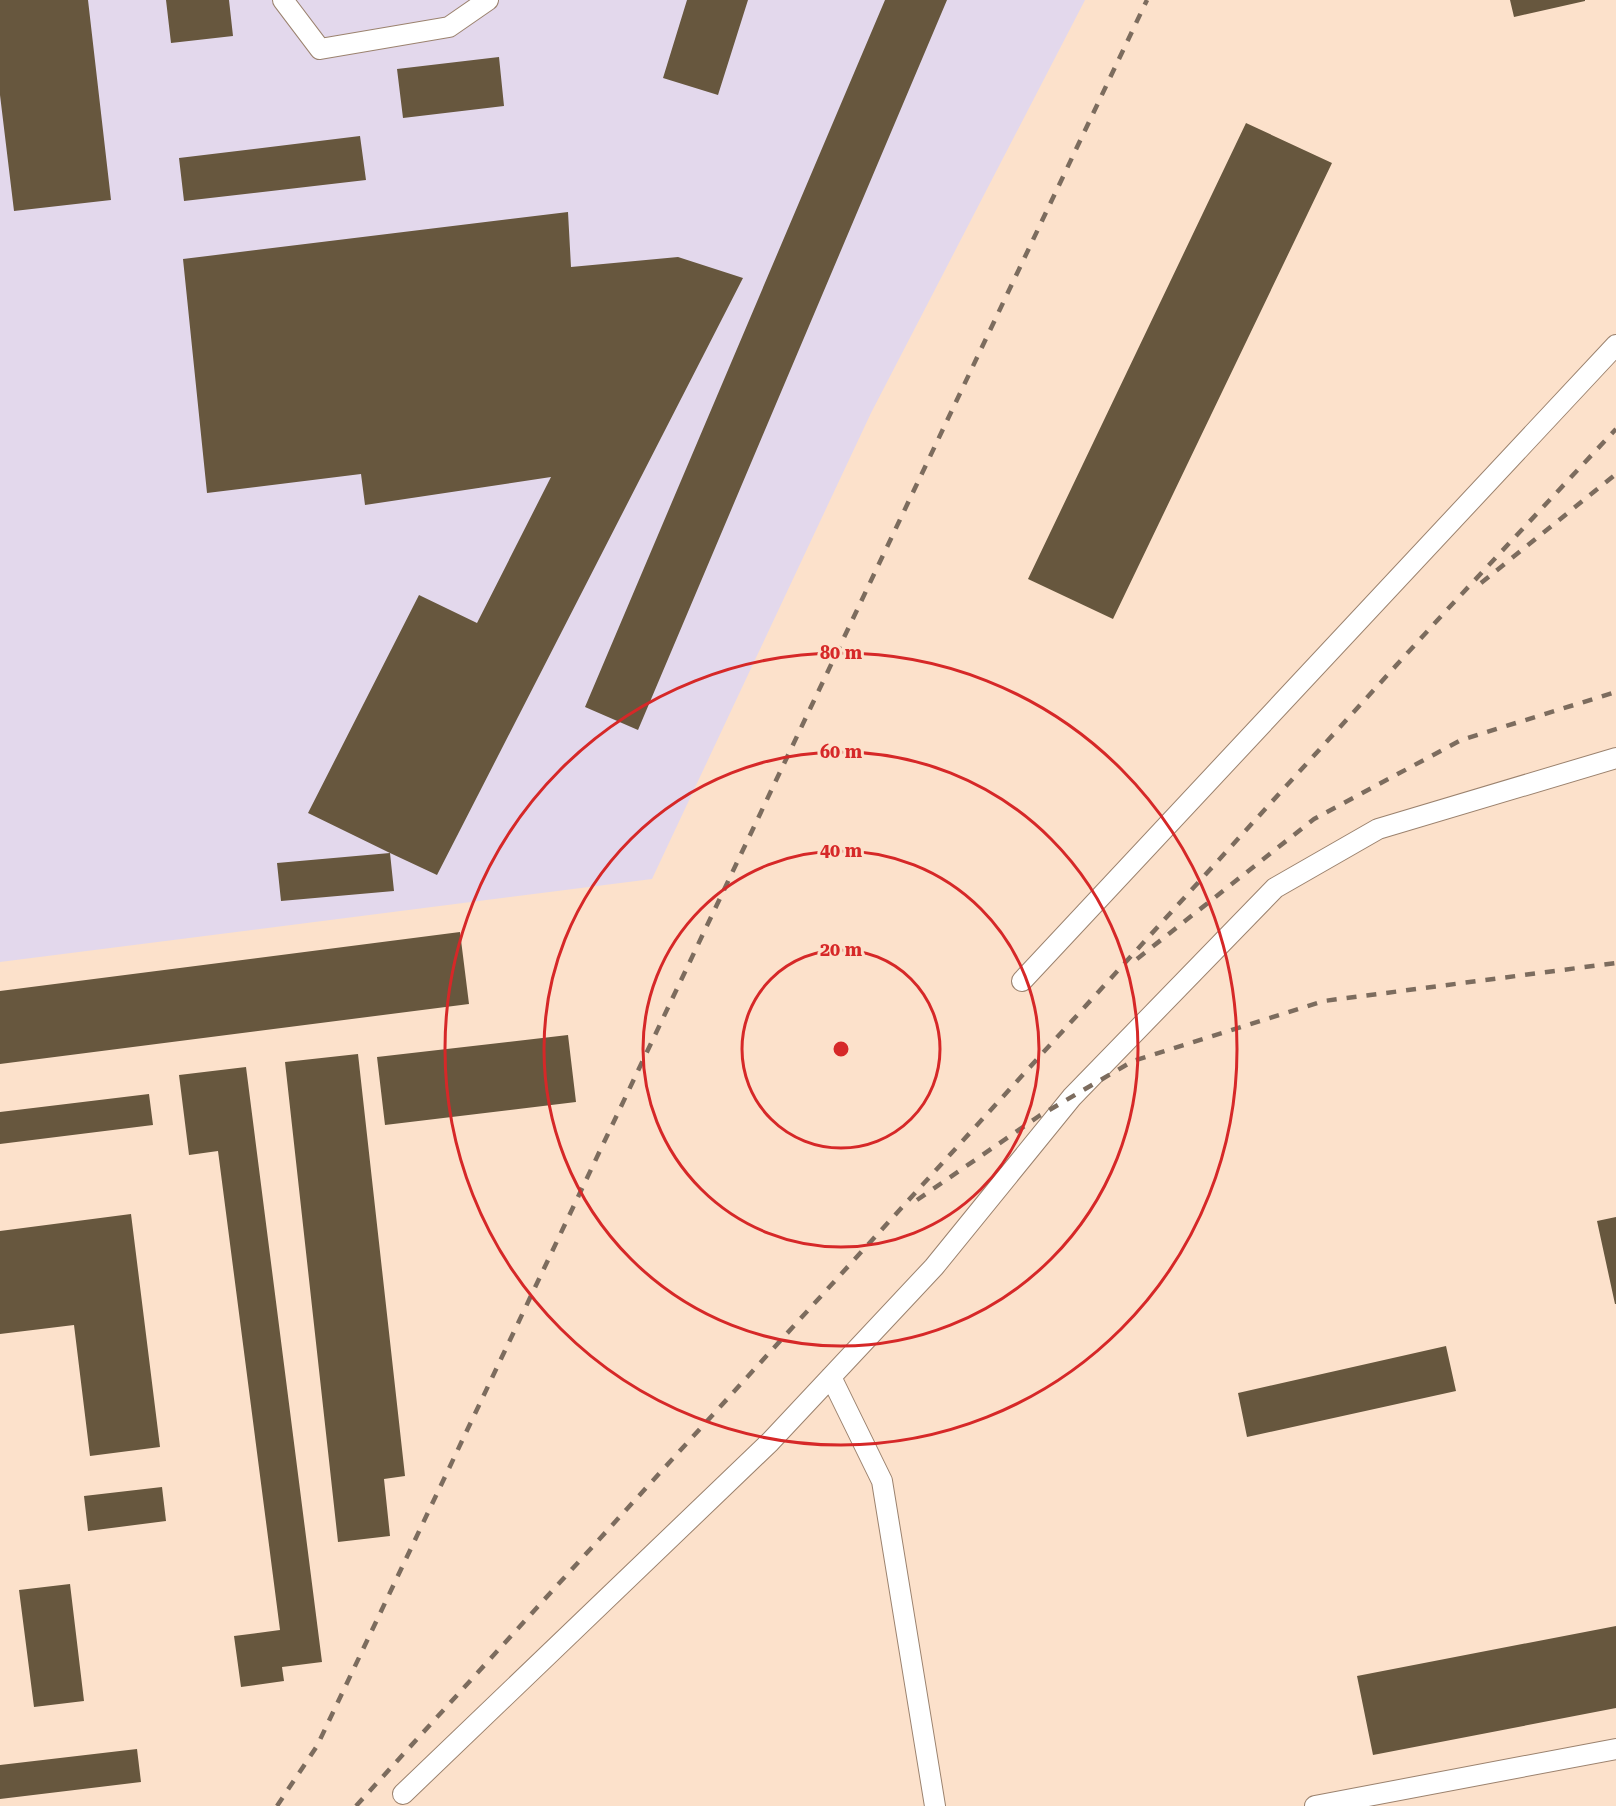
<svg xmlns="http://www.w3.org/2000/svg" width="1616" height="1806" viewBox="0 0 1616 1806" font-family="'Roboto Serif',serif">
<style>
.industrial{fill:#e3d8ec}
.building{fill:#67573e}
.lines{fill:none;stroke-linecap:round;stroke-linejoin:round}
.lane-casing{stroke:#9b826e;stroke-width:22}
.lane{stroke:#fff;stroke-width:20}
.rail{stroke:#7c6c5e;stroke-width:4.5;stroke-dasharray:10 10;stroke-linecap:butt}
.ring{fill:none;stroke:#d62828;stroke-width:3}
.centre{fill:#d62828;stroke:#fce1cb;stroke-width:3}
.ring-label{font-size:18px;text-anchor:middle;font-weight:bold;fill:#d62828;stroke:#fce1cb;stroke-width:6;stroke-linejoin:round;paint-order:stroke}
</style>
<rect width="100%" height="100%" fill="#fce1cb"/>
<!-- industrial -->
<path class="industrial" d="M0,0H1085L871,413L652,879L0,962Z"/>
<!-- building -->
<path class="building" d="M0,0H88L111,200L14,211L0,95Z
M166,0H229L233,36L171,43Z
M687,0H748L718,95L663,78Z
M885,0H947L638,730L585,707Z
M1510,0H1585V1L1514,17Z
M499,57L504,106L403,118L397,69Z
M1246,123L1332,163L1113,619L1028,579Z
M360,136L366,180L184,201L179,158Z
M568,212L571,267L678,257L743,278L437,875L390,853L394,891L281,901L277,863L390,853L308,813L419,595L477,623L551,477L365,505L361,474L207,493L183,259Z
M460,932L469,1004L0,1064V991Z
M568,1035L576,1102L385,1125L377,1057Z
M358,1054L405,1476L384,1479L390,1536L338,1542L285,1062Z
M246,1067L322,1662L282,1667L284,1681L241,1687L234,1636L280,1630L218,1151L189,1155L179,1075Z
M149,1094L153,1125L0,1144V1112Z
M131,1214L160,1447L90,1456L74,1325L0,1334V1231Z
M1616,1217V1304H1615L1597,1221Z
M1446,1346L1456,1391L1247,1437L1238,1393Z
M162,1487L166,1521L88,1531L84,1496Z
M70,1584L84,1701L34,1707L19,1590Z
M1616,1626V1708L1373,1755L1357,1676Z
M137,1749L141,1782L0,1799V1765Z"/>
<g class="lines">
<defs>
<path id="lane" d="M283,0L320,49L449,27L488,0
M1022,981L1616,345
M831,1377L882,1481L935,1806
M403,1794L770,1442L934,1267L1072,1097L1275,888L1378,829L1616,758
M1315,1806L1616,1749"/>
</defs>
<!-- lane casing -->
<use href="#lane" class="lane-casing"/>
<!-- lane -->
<use href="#lane" class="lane"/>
<!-- rail -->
<path class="rail" d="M1481,583L1616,474
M1137,959L1314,819L1461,740L1616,692
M917,1200L1039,1116L1133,1061L1324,1001L1616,963
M277,1806L317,1746L1147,0
M356,1806L1444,613L1616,429"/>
</g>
<!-- distance rings -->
<g class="ring">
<circle cx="841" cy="1049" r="99"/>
<circle cx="841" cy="1049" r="198"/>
<circle cx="841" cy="1049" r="297"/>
<circle cx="841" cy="1049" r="396"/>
</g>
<circle cx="841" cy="1049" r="9" class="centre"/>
<g class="ring-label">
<text x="841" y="659">80 m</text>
<text x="841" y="758">60 m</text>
<text x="841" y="857">40 m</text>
<text x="841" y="956">20 m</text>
</g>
</svg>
